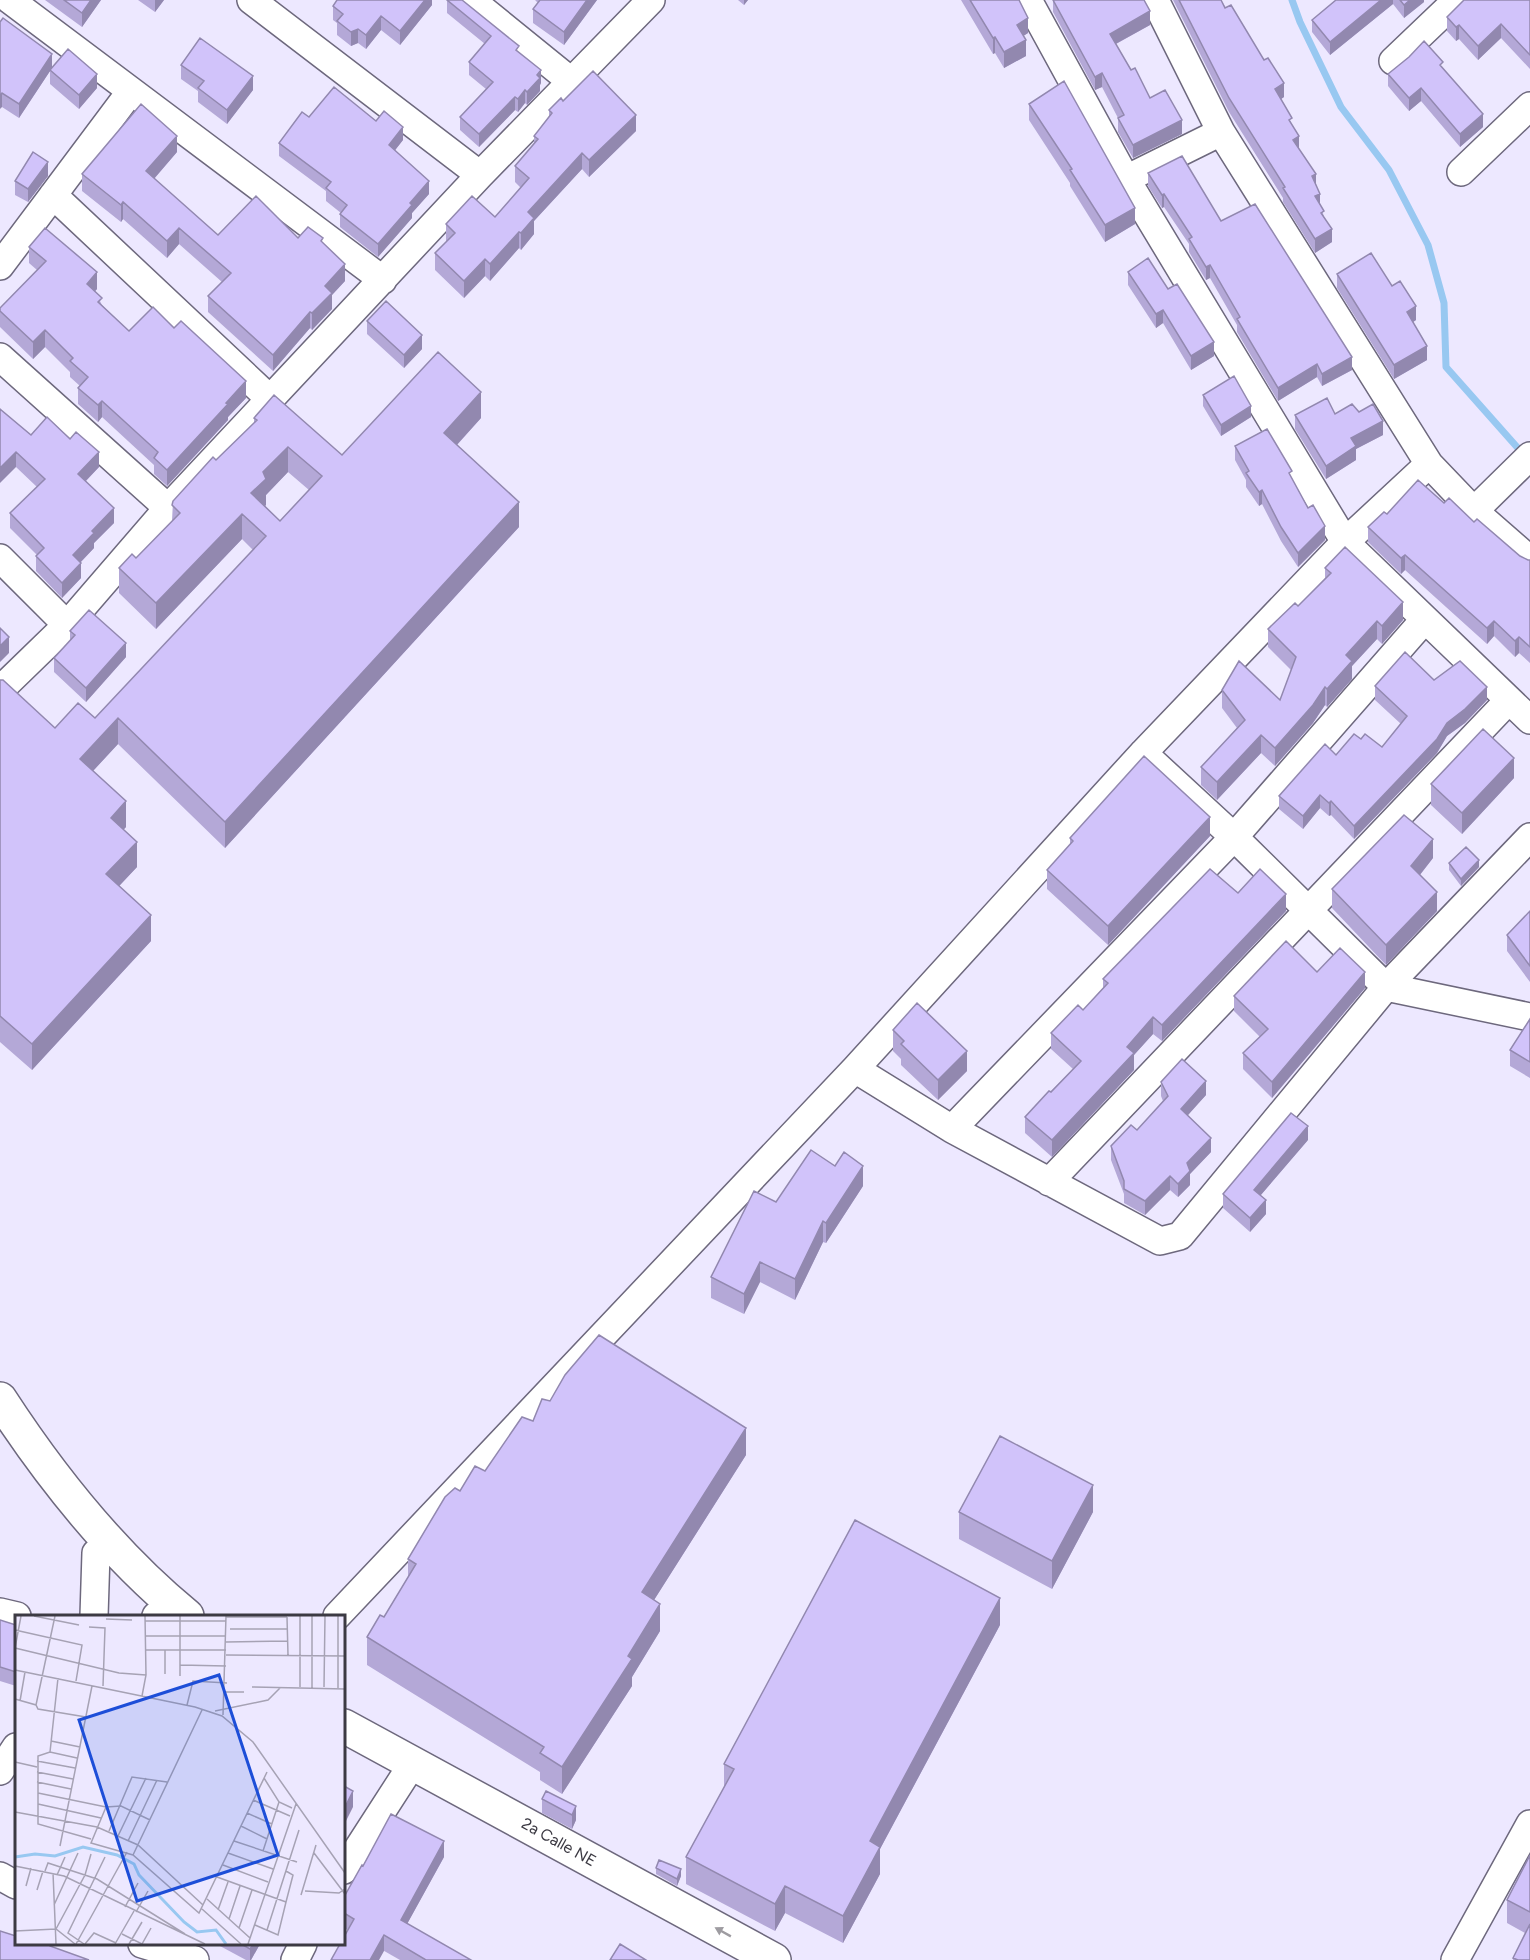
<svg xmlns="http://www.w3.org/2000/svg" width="1530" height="1960" viewBox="0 0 1530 1960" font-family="Figtree,sans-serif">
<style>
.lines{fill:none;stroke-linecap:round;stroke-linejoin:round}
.stream{stroke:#98c8f1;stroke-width:7}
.minor-casing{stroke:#6d687d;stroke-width:30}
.major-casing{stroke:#6d687d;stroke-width:36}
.minor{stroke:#fff;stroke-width:27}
.major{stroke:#fff;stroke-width:33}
.wall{fill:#b4a8d7;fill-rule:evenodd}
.shaded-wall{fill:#9288af}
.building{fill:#d1c3fa;stroke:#9288af;stroke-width:1.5;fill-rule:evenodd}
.oneway{fill:#9e9ca1}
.labels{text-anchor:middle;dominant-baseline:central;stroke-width:5;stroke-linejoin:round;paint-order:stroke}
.street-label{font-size:16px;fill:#3c3a43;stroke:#fff}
.inset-river{fill:none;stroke:#98c8f1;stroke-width:3}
.inset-road{fill:none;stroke:#a6a2b4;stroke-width:1.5}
.view{fill:#1d4ed8;fill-opacity:0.15;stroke:#1d4ed8;stroke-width:3}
.inset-edge{fill:none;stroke:#3c3a43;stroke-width:3}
</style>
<rect width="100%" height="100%" fill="#ede8ff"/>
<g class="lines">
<!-- stream -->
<path class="stream" d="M1292,0L1300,22L1341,107L1389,170L1428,245L1444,303L1446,367L1524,455"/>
<defs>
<path id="minor" d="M10,0L383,280
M251,0L480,175
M471,0L572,82
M1028,0L1126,179L1345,542L1530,720
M1155,0L1221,132L1429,464L1474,511L1530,560
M1393,61L1457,0
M1461,172L1530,106
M1126,179L1221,132
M53,195L271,400
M0,266L131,91
M0,357L168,508
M1474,511L1530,456
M0,558L67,625
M0,690L67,625L168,508L480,175L651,0
M1143,753L1234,837L1386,987L1530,1017
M855,1069L952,1129L1160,1241L1180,1236L1386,987L1530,837
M952,1129L1234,837L1425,619
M1049,1182L1509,700
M0,1612L17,1616
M94,1616L96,1553
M156,1616L159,1615
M337,1616L855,1069L1143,753L1345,542L1429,464
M0,1771L16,1747
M344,1870L413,1763
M0,1876L16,1885
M142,1944L195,1960
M295,1960L303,1944
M1455,1960L1530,1824"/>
<path id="major" d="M0,1399C52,1479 114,1556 187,1616
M344,1726L774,1960"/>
</defs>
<!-- minor casing -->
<use href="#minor" class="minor-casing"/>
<!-- major casing -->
<use href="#major" class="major-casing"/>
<!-- minor -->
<use href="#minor" class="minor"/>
<!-- major -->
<use href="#major" class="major"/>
</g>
<!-- wall -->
<path class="wall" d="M45,0H101L82,27Z
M138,0H164L155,12Z
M432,0V5L400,45L381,30L366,49L358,43L351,46L337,35V23L333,20V6Z
M447,0L519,53L541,83L540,85V91L527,105L525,103L518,112L515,110L479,147L460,130V117L486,89L469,75V62L485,44L447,13Z
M535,0H597L564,45L533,23V9L538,3Z
M738,0H748L744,5Z
M961,0H1019L1028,33L1023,36L1026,56L1004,68L995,53L993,54Z
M1053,0H1144L1150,25L1116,44L1131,70L1150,98L1182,134L1133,158L1118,132V118L1102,87L1095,90L1053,12Z
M1173,0H1221L1284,97L1281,99L1292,125L1299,149L1316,184L1320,204L1332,242L1315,253L1283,202V198L1229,112Z
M1336,0H1424V2L1404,18L1393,4L1330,55L1312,32V20Z
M1530,0V69L1501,38L1478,60L1459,39L1456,41L1447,31V17Z
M0,22L52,68L19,118L2,107Z
M181,65L253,90L227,124L198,102V91L181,79Z
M1443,69L1483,127L1460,147L1421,101L1409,111L1388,86V74Z
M50,70L97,88L79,109L50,84Z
M563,101L636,131L589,177L582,169L534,221V234L521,250L519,248L490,281L485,276L464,298L435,270V253L446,242V224L495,217L521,188L515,182V166L534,144V136L549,117V110Z
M1029,104L1135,224L1105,242L1070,186V183L1029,120Z
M309,117L376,121L403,140L395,150L429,194L412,213V218L378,257L340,227V214L341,213L326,201V191L279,156V143Z
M177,152L154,179L218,235L298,238L323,244L345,281L332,295V309L312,330L310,328L273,371L208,312V296L222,282L179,244L167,258L123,219L121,222L82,191V174Z
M1148,173L1221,221L1352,370L1322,386L1317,377L1278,401L1237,332V325L1210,278L1206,280L1189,252V244L1164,207L1162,208L1148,186Z
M48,176L28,202L15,195V181Z
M29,247L97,289L95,291L102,305L129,331L246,398L228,417V420L167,486L154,474V465L102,417L98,422L78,404V388L80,386L70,377V372L45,347L33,359L0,327V308L37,270L29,263Z
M1128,272L1168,289L1214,356L1191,370L1163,323L1156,328L1128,285Z
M1337,274L1392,286L1416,320L1413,322L1427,360L1394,379L1337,288Z
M367,321L422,349L404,368L367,334Z
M1203,395L1251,417L1221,436L1203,406Z
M0,409L31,435L99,467L86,481L114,523L94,543V548L81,562V578L62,598L36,571V556L37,555L10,528V513L37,487L16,467Z
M1335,414L1383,435L1356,449V460L1326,479L1295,429V415Z
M254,418L342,455L481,418L457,445L519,527L225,848L118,744L93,771L126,827L123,830L137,867L119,886L151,941L32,1070L0,1042V680L55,728L95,718L253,550L242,539L156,629L119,593V568L136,558L172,521L173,501L216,460L254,423ZM288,472L309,490L280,521L265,506L266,505V495Z
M1235,446L1292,480L1325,540L1298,567L1281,541L1262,504L1259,506L1246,487V480L1235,460Z
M1444,503L1474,522L1520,556L1528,560H1530V663L1519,653L1515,657L1494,636L1487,644L1405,570L1401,574L1368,542V527L1387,514Z
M1325,568L1403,620L1382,644L1377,639L1352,666V679L1327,707L1325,705L1313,723L1275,766L1261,753L1217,800L1201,785V767L1237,728L1222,708V690L1280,700L1291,670L1268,647V629L1298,606L1325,578Z
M70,631L126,657L86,702L54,672V658L70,641Z
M1434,680L1487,700L1465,723L1447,736L1437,753L1354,839L1331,815L1329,816L1320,808L1303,829L1279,809V796L1336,755L1382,747L1401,724L1375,700V686Z
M1514,778L1462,834L1431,805V784Z
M1210,836L1108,945L1047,889V870L1070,845V838Z
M1433,858L1420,875L1437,911L1386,965L1332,908V889Z
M1449,863L1479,867L1461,886L1449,870Z
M1238,893L1286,911L1162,1041L1153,1034L1134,1055V1070L1052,1157L1025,1133V1117L1073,1069L1051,1049V1033L1083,1010L1103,988V979Z
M1530,911V982L1507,951V935Z
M1317,972L1365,988L1272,1098L1243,1069V1053L1260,1037L1234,1011V996Z
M1530,1019V1078L1510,1066V1050Z
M893,1030L967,1071L938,1100L901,1065V1059L893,1051Z
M1161,1082L1206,1095L1187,1115L1211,1152L1190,1174V1185L1178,1197L1170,1190L1145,1215L1124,1203V1194L1111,1160V1146L1137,1130L1163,1101L1161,1096Z
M1308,1140L1260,1196L1266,1214L1250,1232L1223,1208V1194Z
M863,1186L826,1243L823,1242L795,1300L760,1282L744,1314L711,1298V1277L776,1202Z
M533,1421L746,1455L654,1600L660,1631L632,1677V1686L562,1794L540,1780V1772L367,1665V1637L384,1617L408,1577V1559L460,1491L485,1471Z
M959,1512H1093L1052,1589L959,1539Z
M0,1620L16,1625V1686L0,1681Z
M1000,1625L880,1849V1874L843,1943L785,1913L775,1931L686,1884V1857L724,1787V1764Z
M542,1799L576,1806V1820L572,1829L542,1813Z
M1530,1855V1960H1513V1958L1525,1933L1507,1923V1900Z
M444,1857L407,1924L471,1960H400L344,1928V1897L363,1866Z
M656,1868L681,1876L677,1886L656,1874Z
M220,1944H260L251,1960H246L220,1946Z"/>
<!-- shaded-wall -->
<path class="shaded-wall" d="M91,0H101L82,27V13Z
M155,0H164L155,12Z
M425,0H432V5L400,45V31Z
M587,0H597L564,45V32Z
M744,0H748L744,5Z
M1381,0H1393V4L1330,55V42Z
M1410,0H1424V2L1404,18V5Z
M1150,11V25L1110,47V34Z
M381,16V30L366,49V35Z
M1028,18V33L1017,40V25Z
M1501,24V38L1478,60V46Z
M1459,25V39L1456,41V27Z
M358,29V43L351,46V32Z
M995,37V53L993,54V38Z
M1026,40V56L1004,68V52Z
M52,54V68L19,118V104Z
M541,70V83L540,85V91L527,105V92Z
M1102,73V87L1095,90V77Z
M97,74V88L79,109V95Z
M253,76V90L227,124V110Z
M1284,83V97L1275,103V89Z
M1421,88V101L1409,111V98Z
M525,90V103L518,112V99Z
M2,93V107L0,109V96Z
M515,97V110L479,147V134Z
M1483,114V127L1460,147V134Z
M636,115V131L589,177V160Z
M1182,120V134L1133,158V145Z
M403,127V140L389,158V145Z
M177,136V152L146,188V171Z
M1299,136V149L1293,140Z
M582,153V169L534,221V234L521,250V233L528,212Z
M48,162V176L28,202V189Z
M1316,174V187L1312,176Z
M429,181V194L412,213V218L378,257V244L410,203Z
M1164,194V207L1162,208V195Z
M1320,194V207L1315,196Z
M123,202V219L121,222V205Z
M1135,208V224L1105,242V225Z
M179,228V244L167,258V241Z
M1332,229V242L1315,253V239Z
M519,232V248L490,281V264Z
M485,259V276L464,298V281Z
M345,264V281L332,295V309L312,330V313L325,286Z
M1210,265V278L1206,280V267Z
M97,272V289L87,300V284Z
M1416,306V320L1407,326V312Z
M1163,310V323L1156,328V314Z
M310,312V328L273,371V355Z
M45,330V347L33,359V342Z
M422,335V349L404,368V355Z
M1214,342V356L1191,370V356Z
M1427,346V360L1394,379V365Z
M1352,357V370L1322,386V374Z
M1317,364V377L1278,401V388Z
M246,381V398L228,417V420L167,486V470Z
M481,392V418L444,459V433Z
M102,401V417L98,422V405Z
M1251,406V417L1221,436V425Z
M1383,421V435L1356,449V460L1326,479V466L1351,438Z
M288,447V472L266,495V505L251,519V493L263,472Z
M16,452V467L0,483V468Z
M99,452V467L78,489V474Z
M1262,490V504L1259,506V492Z
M519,502V527L225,848V822Z
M114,508V523L94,543V548L73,570V555L92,531Z
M242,514V539L156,629V603Z
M1325,526V540L1298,567V553Z
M1405,555V570L1401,574V558Z
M81,563V578L62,598V583Z
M1403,602V620L1382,644V626Z
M1377,621V639L1352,666V679L1327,707V689L1346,655Z
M1494,621V636L1487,644V628Z
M9,637V653L0,662V646Z
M1519,637V653L1515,657V641Z
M126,643V657L86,702V688Z
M1325,687V705L1313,723L1275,766V748Z
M1487,687V700L1465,723L1447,736L1437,753L1354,839V826L1447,723Z
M118,718V744L80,785V759Z
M1261,735V753L1217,800V782Z
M1514,758V778L1462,834V813Z
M1320,795V808L1303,829V816Z
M126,801V827L111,843V818Z
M1331,801V815L1329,816V803Z
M1210,817V836L1108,945V926Z
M1433,839V858L1411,886V866Z
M137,842V867L106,900V874Z
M1479,860V867L1461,886V879Z
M1437,892V911L1386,965V945Z
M1286,894V911L1162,1041V1025Z
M151,915V941L32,1070V1044Z
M1365,972V988L1272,1098V1082Z
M1153,1017V1034L1134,1055V1070L1052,1157V1140L1127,1047Z
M967,1051V1071L938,1100V1080Z
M1206,1081V1095L1181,1123V1109Z
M1308,1126V1140L1254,1203V1190Z
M1211,1138V1152L1190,1174V1185L1178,1197V1184L1187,1163Z
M863,1166V1186L826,1243V1223Z
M1170,1176V1190L1145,1215V1201Z
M1266,1200V1214L1250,1232V1218Z
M823,1221V1242L795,1300V1279Z
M760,1262V1282L744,1314V1294Z
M746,1428V1455L642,1619V1592Z
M1093,1485V1512L1052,1589V1561Z
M1000,1598V1625L880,1849V1874L843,1943V1916L870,1841Z
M660,1604V1631L632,1677V1686L562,1794V1767L628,1656Z
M353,1791V1807L344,1825V1809Z
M576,1806V1820L572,1829V1815Z
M444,1841V1857L401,1935V1920Z
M681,1869V1876L677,1886V1879Z
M785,1886V1913L775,1931V1904Z
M384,1935V1951L379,1960H370Z
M253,1944H260L251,1960H250V1949Z"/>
<!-- building -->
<path class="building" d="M64,0H91L82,13Z
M337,0H425L400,31L381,16L366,35L358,29L351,32L337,21L343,14L333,6Z
M447,0H462L519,46L516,50L541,70L537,75L540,78L527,92L525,90L518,99L515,97L479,134L460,117L493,82L469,62L491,36Z
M540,0H587L564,32L533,9Z
M970,0H1019L1028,18L1017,25L1026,40L1004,52L995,37L993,38Z
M1053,0H1144L1150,11L1110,34L1131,70L1135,68L1150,98L1165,90L1182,120L1133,145L1118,118L1124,115L1102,73L1095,77Z
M1179,0H1221L1225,8L1231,5L1264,60L1268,58L1284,83L1275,89L1292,118L1289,120L1299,136L1293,140L1316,174L1312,176L1320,194L1315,196L1324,211L1321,213L1332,229L1315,239L1283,188L1285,187L1229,98Z
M1336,0H1381L1330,42L1312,20Z
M1400,0H1410L1404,5Z
M1464,0H1530V55L1501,24L1478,46L1459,25L1456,27L1447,17Z
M3,18L52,54L19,104L2,93L0,96V22Z
M200,38L253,76L227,110L198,88L204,81L181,65Z
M1424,41L1443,62L1440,65L1483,114L1460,134L1421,88L1409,98L1388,74L1409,57Z
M68,49L97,74L79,95L50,70Z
M593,71L636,115L589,160L582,153L528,212L534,218L521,233L519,232L490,264L485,259L464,281L435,253L455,233L446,224L472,196L495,217L529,178L515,166L538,139L534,136L552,113L549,110L561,98L563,101Z
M1064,81L1135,208L1105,225L1070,170L1072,169L1029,104Z
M334,87L376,121L384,111L403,127L389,145L429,181L410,203L412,205L378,244L340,214L347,205L326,188L331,182L279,143L302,112L309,117Z
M141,104L177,136L146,171L218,235L256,196L298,238L308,227L323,238L321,241L345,264L325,286L332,293L312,313L310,312L273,355L208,296L231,273L179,228L167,241L123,202L121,205L82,174Z
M33,152L48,162L28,189L15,181Z
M1182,156L1221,221L1255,204L1352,357L1322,374L1317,364L1278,388L1237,319L1240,317L1210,265L1206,267L1189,239L1192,237L1164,194L1162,195L1148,173Z
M45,228L97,272L87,284L102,298L98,302L129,331L153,307L174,328L181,321L246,381L226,403L228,404L167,470L154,458L158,452L102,401L98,405L78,388L88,377L70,361L73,358L45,330L33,342L0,311V308L46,261L29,247Z
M1371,253L1392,286L1400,281L1416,306L1407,312L1427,346L1394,365L1337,274Z
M1148,258L1168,289L1177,284L1214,342L1191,356L1163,310L1156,314L1128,272Z
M386,301L422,335L404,355L367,321Z
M438,352L481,392L444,433L519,502L225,822L118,718L80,759L126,801L111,818L137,842L106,874L151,915L32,1044L0,1016V680H3L55,728L78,703L95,718L266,536L242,514L156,603L119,568L132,554L136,558L180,513L172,505L173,501L213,457L216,460L257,420L254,418L274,395L342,455ZM288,447L322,476L280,521L251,493L266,479L263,472Z
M1234,376L1251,406L1221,425L1203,395Z
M1327,398L1335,414L1352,404L1359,412L1373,404L1383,421L1351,438L1356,446L1326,466L1295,415Z
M0,409L31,435L47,417L70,439L76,432L99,452L78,474L114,508L92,531L94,533L73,555L81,563L62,583L36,556L44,548L10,513L45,479L16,452L0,468Z
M1267,429L1292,471L1289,473L1308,508L1313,505L1325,526L1298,553L1281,527L1262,490L1259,492L1246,473L1249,471L1235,446Z
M1418,480L1444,503L1449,498L1474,522L1477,519L1520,556L1528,560H1530V647L1519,637L1515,641L1494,621L1487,628L1405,555L1401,558L1368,527L1384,512L1387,514Z
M1345,547L1403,602L1382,626L1377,621L1346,655L1352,661L1327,689L1325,687L1313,705L1275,748L1261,735L1217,782L1201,767L1245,720L1222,690L1239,661L1280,700L1296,657L1268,629L1295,603L1298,606L1331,573L1325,568Z
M89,610L126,643L86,688L54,658L75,635L70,631Z
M0,628L9,637L0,646Z
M1405,652L1434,680L1460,661L1487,687L1465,709L1447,723L1437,739L1354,826L1331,801L1329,803L1320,795L1303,816L1279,796L1325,744L1336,755L1354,734L1361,739L1365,734L1382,747L1407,716L1375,686Z
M1483,729L1514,758L1462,813L1431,784Z
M1144,756L1210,817L1108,926L1047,870L1073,841L1070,838Z
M1404,815L1433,839L1411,866L1437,892L1386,945L1332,889Z
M1466,847L1479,860L1461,879L1449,863Z
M1210,869L1238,893L1260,869L1286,894L1162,1025L1153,1017L1127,1047L1134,1053L1052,1140L1025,1117L1049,1091L1051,1092L1081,1061L1051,1033L1078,1005L1083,1010L1108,983L1103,979Z
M1530,911V966L1507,935Z
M1286,941L1317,972L1340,948L1365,972L1272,1082L1243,1053L1268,1029L1234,996Z
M917,1003L967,1051L938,1080L901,1044L904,1041L893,1030Z
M1530,1019V1062L1510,1050Z
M1182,1059L1206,1081L1181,1109L1211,1138L1187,1163L1190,1171L1178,1184L1170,1176L1145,1201L1124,1189V1181L1111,1146L1131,1125L1137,1130L1168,1096L1161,1082Z
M1291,1113L1308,1126L1254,1190L1266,1200L1250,1218L1223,1194Z
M811,1150L835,1166L844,1152L863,1166L826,1223L823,1221L795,1279L760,1262L744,1294L711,1277L754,1191L776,1202Z
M599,1335L746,1428L642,1592L660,1604L628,1656L632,1659L562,1767L540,1753L544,1747L367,1637L380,1615L384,1617L416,1564L408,1559L445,1497L455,1488L460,1491L475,1466L485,1471L522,1417L533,1421L542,1399L550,1401L565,1375Z
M1000,1436L1093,1485L1052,1561L959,1512Z
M855,1520L1000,1598L870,1841L880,1847L843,1916L785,1886L775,1904L686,1857L734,1769L724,1764Z
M0,1620L16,1625V1672L0,1667Z
M344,1786L353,1791L344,1809Z
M546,1791L576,1806L572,1815L542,1799Z
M391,1814L444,1841L401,1920L471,1960H426L384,1935L370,1960H331L340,1944H344V1937L354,1919L344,1913V1897L362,1865L363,1866Z
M1530,1855V1912L1507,1900Z
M659,1860L681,1869L677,1879L656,1868Z
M1530,1924V1960H1518L1513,1958Z
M0,1931L16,1936V1944H50V1946L89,1960H0Z
M241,1944H253L250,1949Z
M620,1944L646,1960H610Z"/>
<!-- one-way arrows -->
<defs><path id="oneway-solid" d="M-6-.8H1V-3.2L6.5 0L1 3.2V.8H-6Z" transform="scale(1.5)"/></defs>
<use class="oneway" href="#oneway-solid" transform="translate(723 1932) rotate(-151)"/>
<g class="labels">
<!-- street labels -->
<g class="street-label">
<text transform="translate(559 1842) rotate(29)">2a Calle NE</text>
</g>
</g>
<!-- overview -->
<g transform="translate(15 1615)">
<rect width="330" height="330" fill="#ede8ff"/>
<path class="inset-river" d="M0,242L20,239L40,241L68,232L102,240L119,249L124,260L169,307L182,317L201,315L211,329"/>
<path class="inset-road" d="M19,1L64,10M285,1V72M297,1V73M323,1V73M211,2H272M272,2L273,40M91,4L117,5M130,6H211M74,12L90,13L88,71M215,14H273M0,15L67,30L61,66M131,21H211M211,27L273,26M0,33L104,58L131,60M0,33L6,1M131,35H211M150,35V59M211,40L330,41M165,50L211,51M0,55L180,92L207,101L238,127L330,258M165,61V1M237,72L330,74M309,72L310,1M210,77H229M127,81L131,60L130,1M0,84L21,90L23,94L71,102M5,86L10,57M21,90L40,1M172,90L178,66L212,68M200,96L253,85L265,73M208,100L211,1M36,126L65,132M35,137L43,63M62,143L35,137L23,141V209L76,224M22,146L60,153M0,147L22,152M22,157L58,164M249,163L264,187L277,193M22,167L56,174M23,178L91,192L106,191L135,205M238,185L275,201M23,189L86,203M91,192L76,228L118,240L184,298L252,157M0,197L82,212L123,230L188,290M232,198L257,209M226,211L252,224M94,216L117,162L152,167M103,221L131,163M113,226L142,165M219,226L282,247M45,231L77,71M248,236L264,187M213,238L258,254M299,238L330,279M118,240L187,95M208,250L253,267M0,251L49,261L190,329M30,256L33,248L82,264L170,319M38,258L41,329M42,260L50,242M202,262L271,287L278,260L271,256M11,271L16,253M22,275L28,256M290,276L324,278L330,274M286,280L301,230M192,284L235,323M39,290L63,238M110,292L123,268M187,294L226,329M203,295L213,267M121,297L133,276M214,304L225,271M240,310L263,320L271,287M224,313L237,275M41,314L70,260L76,239M252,315L284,215M0,316L41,314L60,329M107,319L127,329L136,313M61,329L112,237M69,329L53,318L90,242M70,329L79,318L101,328M100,329L119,296M114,329L127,307M233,329L281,189"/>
<path class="view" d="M204,60L263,240L122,286L64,105Z"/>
<rect width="330" height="330" class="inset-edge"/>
</g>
</svg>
